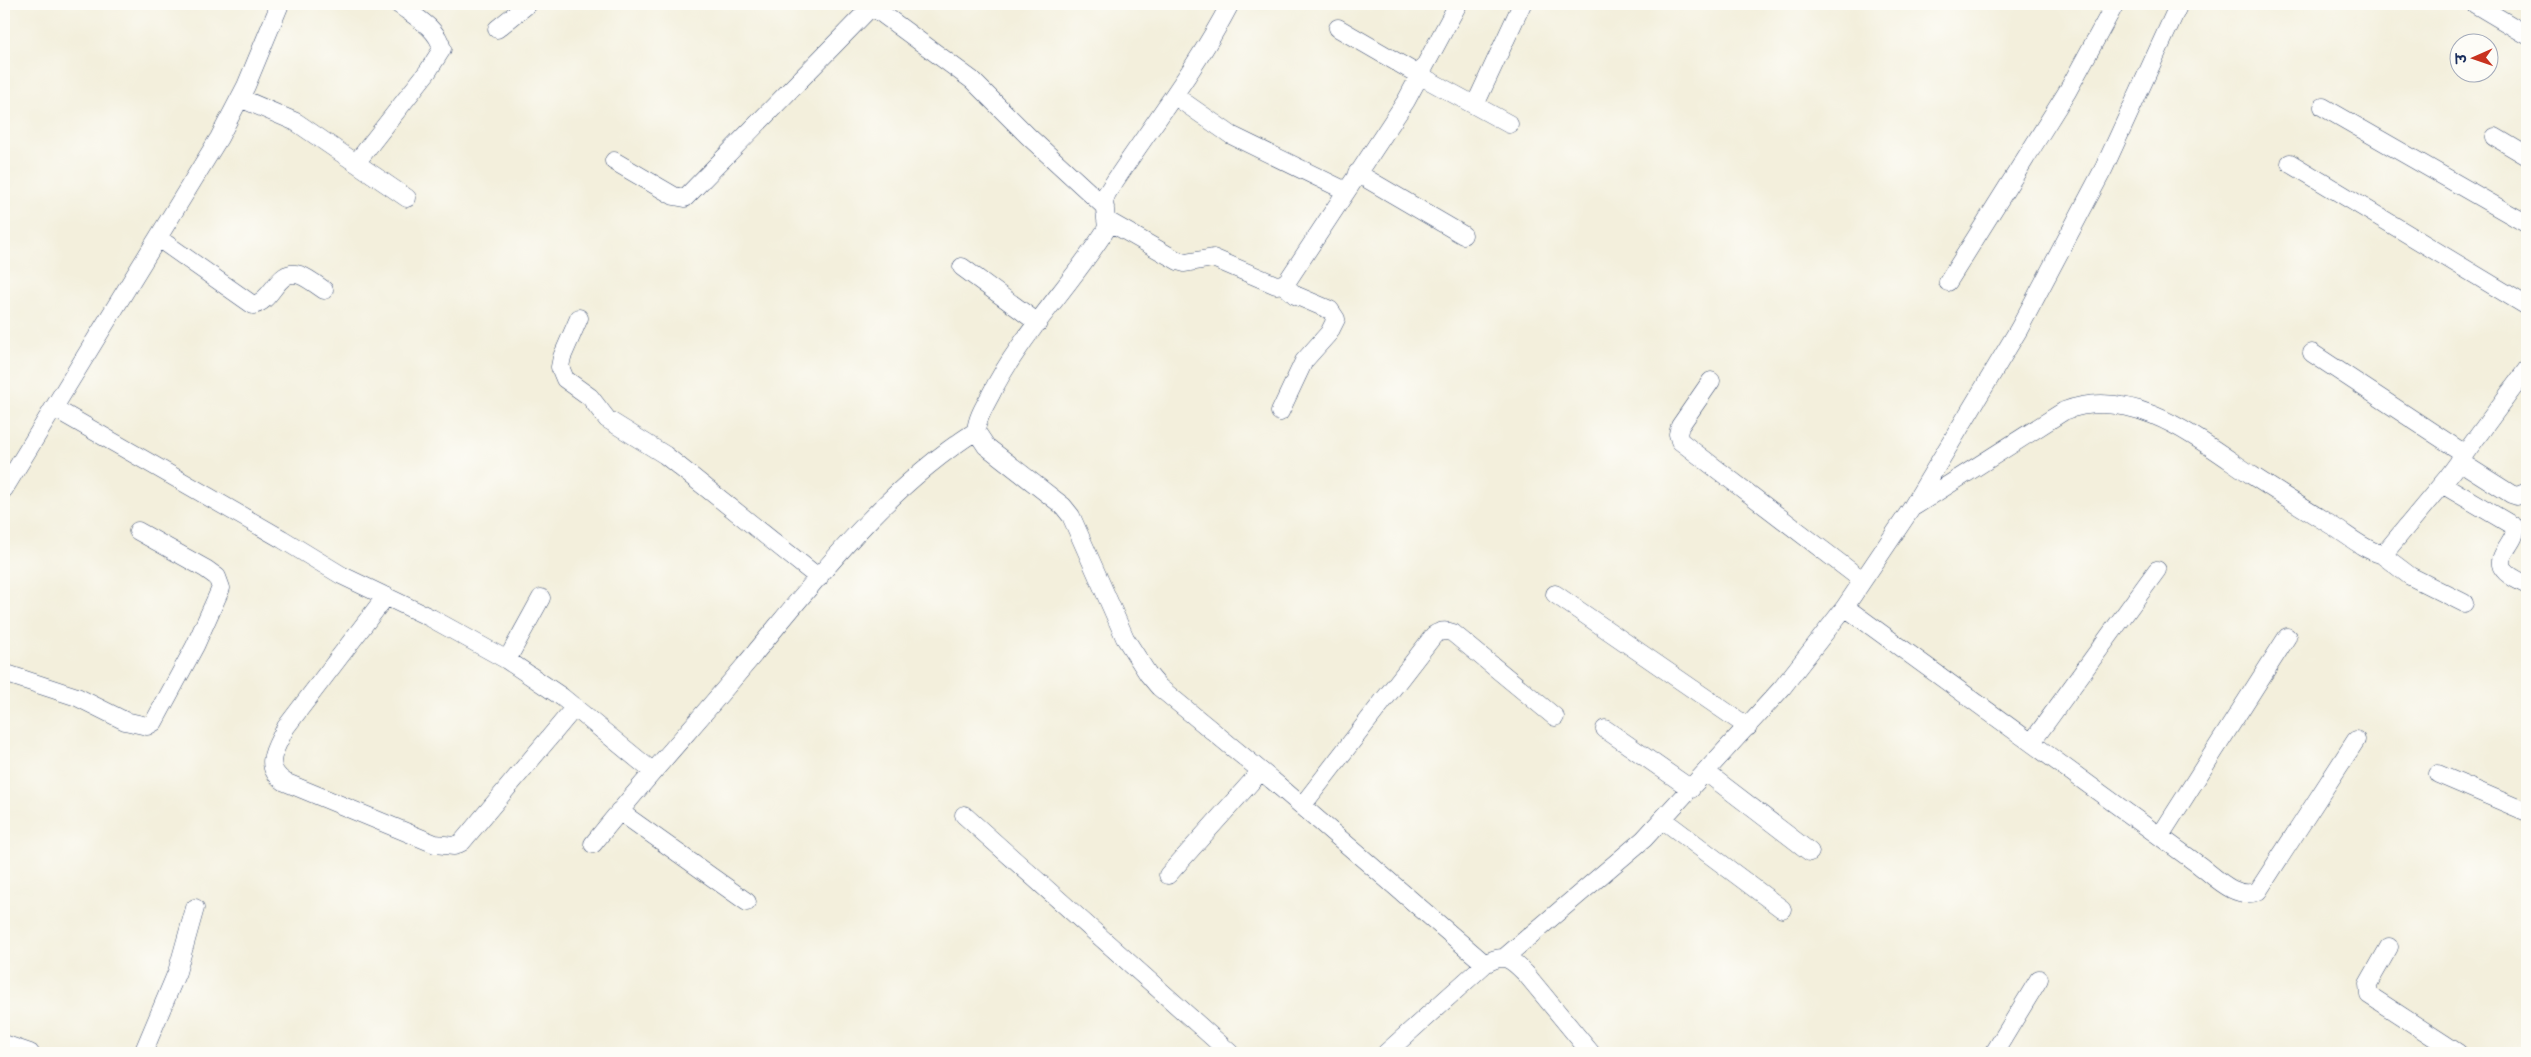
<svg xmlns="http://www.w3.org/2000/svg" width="2531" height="1057" viewBox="0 0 2531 1057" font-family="'Architects Daughter','Playpen Sans Deva',sans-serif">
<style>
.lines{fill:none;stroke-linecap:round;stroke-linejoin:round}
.minor-casing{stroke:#3b4c71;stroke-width:19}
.minor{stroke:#fff;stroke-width:18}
</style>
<rect width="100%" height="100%" fill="#fdfcf7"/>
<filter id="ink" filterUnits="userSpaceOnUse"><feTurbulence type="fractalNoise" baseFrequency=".02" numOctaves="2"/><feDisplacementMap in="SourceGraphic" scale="10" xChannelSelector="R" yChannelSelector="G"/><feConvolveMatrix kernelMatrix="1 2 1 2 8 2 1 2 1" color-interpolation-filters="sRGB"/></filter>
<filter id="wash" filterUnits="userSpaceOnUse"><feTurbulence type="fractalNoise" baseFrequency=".0096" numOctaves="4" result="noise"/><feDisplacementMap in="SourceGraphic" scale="20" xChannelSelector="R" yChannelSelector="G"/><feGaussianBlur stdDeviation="1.12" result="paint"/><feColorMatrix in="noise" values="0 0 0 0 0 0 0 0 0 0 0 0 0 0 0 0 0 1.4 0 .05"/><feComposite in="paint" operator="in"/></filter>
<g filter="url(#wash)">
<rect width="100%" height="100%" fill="#f3efdc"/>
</g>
<g filter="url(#ink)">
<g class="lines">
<defs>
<path id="minor" d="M869,4L972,80L1028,136L1105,207
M1230,4C1195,71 1148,130 1107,193L1104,201L1107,228C1071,286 1020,335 990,396C984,407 977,418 976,431L986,446L1063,506L1071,516L1125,638L1148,674L1159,687L1272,780L1485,964
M2475,4L2527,35
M1338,28L1419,75L1509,124
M497,29L528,4
M1175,96L1231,135L1346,191
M240,98L296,122L407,198
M1475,105L1522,4
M2323,107L2527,224
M2495,137L2527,156
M614,161L674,196L685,198L872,6
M356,163L428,71L442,49C438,28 414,16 398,4
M2290,163L2527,306
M1357,173L1463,235
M1108,221L1178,261L1185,263L1213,258L1276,285L1283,284L1288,280L1406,101L1458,4
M158,238L253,305C273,302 277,267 300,275C308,278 317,285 324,290
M962,267L1038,323
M1948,282L2067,92L2115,4
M579,318L562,357L560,367L565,379L590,397L607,419L665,455L819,578
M2312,353L2465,454
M1711,381L1680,426L1678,434L1680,441L1862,580
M54,408L282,539L341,575L431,618L507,660L562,697L652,771
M1280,412L1304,361L1329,333L1336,319L1330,310L1295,295L1283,284
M2459,461L2511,494L2517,496L2527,492
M2442,484L2515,527C2518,542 2492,557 2504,570C2509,577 2520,581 2527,585
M4,489L219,138L246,86L280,4
M1915,506L2064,411C2133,384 2199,440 2253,476C2279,493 2305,509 2331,525C2346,534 2364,550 2381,554L2388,549L2447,478L2527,369
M2381,554L2410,576L2464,603
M1555,594L1748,727
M386,596L286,727C276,748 261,766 285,782L435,844L454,846L462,842L575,707
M1845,607L2199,865C2215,877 2237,901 2258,891L2356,740
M507,660L541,598
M4,673L77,697L125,721L147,726L154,722L195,646L221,588L217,577L206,569L138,531
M1605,729L1691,789
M2032,742L2157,570
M1707,773L1810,852
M2438,774L2527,812
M1302,806L1434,635C1441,630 1446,630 1453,633L1555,717
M619,811L747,902
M964,815L1230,1053
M1662,819L1782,909
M2160,836L2287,637
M593,844C642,782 695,725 745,665C815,581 883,490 976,431
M1168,875L1261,771
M2389,947L2368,984L2369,995L2458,1053
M1505,957L1644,839L1782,688L1845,607L1911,509L2019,329L2104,168L2179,4
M4,1044L30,1053
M143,1053L177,972L195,908
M1386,1053L1485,964C1505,952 1511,959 1526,974L1591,1053
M1994,1053L2039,979"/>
</defs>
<!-- minor casing -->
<use href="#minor" class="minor-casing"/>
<!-- minor -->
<use href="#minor" class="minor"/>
</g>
</g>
<!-- margin -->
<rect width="2531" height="1057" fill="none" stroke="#fdfcf7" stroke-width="20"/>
<!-- north arrow -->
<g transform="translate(2474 58) rotate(268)"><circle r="24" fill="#fdfcf7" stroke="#a3aaba"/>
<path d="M0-4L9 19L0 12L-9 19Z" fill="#c8321e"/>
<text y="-8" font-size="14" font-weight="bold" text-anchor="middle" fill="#1b2f5e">उ</text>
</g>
</svg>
